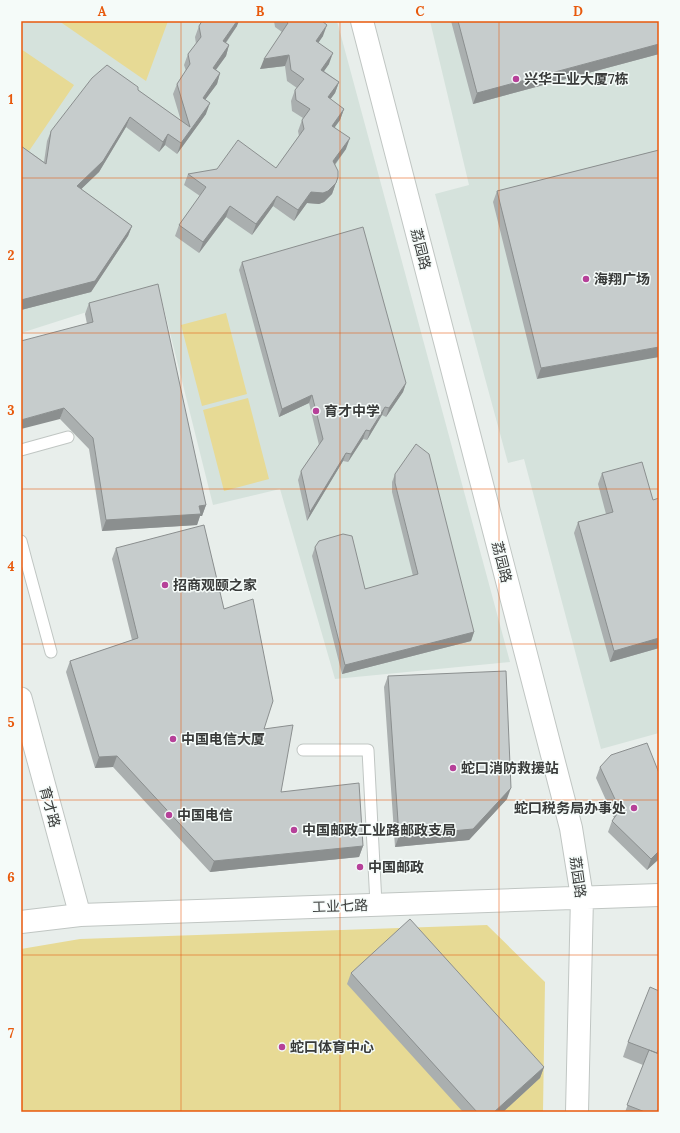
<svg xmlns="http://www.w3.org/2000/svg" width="680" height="1133" viewBox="0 0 680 1133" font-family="Lora,'Noto Sans SC',serif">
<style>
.built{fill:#d5e2dc}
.green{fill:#e7da95}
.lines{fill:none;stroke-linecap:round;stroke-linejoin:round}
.service-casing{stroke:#c0c6c3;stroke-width:13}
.minor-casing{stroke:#c0c6c3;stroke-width:23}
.tertiary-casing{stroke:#c0c6c3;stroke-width:24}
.service{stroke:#fff;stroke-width:11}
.minor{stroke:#fff;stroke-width:21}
.tertiary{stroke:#fff;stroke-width:22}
.wall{fill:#aaafaf}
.shaded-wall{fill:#8b8f8f}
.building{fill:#c6cccc;stroke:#8b8f8f}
.grid{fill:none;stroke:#e8590c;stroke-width:1;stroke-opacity:0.55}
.poi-dot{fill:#b64199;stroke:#f5fbf9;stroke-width:1.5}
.labels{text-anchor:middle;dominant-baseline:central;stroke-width:3;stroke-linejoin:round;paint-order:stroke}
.poi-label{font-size:14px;font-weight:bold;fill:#393b3a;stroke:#f5fbf9;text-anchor:start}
.street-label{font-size:14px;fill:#393b3a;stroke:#f5fbf9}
.neatline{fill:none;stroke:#e8590c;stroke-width:1.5}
.grid-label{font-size:13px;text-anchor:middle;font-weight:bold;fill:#e8590c}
</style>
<rect width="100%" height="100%" fill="#e8eeeb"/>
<!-- built -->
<path class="built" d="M21,21H337L510,662L335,679L280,489L213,505L159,289L21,333Z
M430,21H659V733L601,749L524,459L508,463L435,194L469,185Z"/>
<!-- green -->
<path class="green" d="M59,21H168L146,81Z
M21,49L74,85L29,151L21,146Z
M226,313L247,394L202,406L181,325Z
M248,398L269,479L224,491L203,410Z
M487,925L545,982L543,1112H21V949L80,939Z"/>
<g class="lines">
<defs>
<path id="service" d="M21,450L68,437
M21,541L26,560L21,561
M26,560L51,652
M303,750H368L376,904"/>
<path id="minor" d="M21,698L80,915"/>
<path id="tertiary" d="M362,21L571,828L582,897L577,1112
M21,922L80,915L659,895"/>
</defs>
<!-- service casing -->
<use href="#service" class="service-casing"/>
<!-- minor casing -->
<use href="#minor" class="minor-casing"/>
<!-- tertiary casing -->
<use href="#tertiary" class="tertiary-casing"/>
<!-- service -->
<use href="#service" class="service"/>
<!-- minor -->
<use href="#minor" class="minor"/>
<!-- tertiary -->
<use href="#tertiary" class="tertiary"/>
</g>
<!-- wall -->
<path class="wall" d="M274,21H322L323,36L318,43L329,64L324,71L339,82L335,93L330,99L344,109L340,120L335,127L346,149L335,165L338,177L332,194L324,202L319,204L307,203L294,221L273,206L252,235L226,217L199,253L175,236L179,225L200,196L184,185L188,174L276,168L299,136L298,131L302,120L303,118L292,111L291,101L295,90L297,88L287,81L285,66L260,69L282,32L275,27Z
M451,21H659V54L473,104Z
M199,26H237L226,43L229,45L226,56L216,70L220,73L217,84L205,100L206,114L177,154L165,145L159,152L126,127L99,172L81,189L132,226L128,236L91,292L21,310V146L44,162L47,141L51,131L138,90L181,121L173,94L177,84L186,71L184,65L188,54L196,44L195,37Z
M659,150L537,379L493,202L497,191Z
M242,262L406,383L403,392L386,417L382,415L367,440L363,439L348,462L343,461L307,521L298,480L301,471L319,445L309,403L279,417L239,270Z
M89,303L206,505L202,516H200L197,525L102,531L89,449L60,419L87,324L85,314Z
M602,473L659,648L610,662L574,533L578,522L606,514L598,484Z
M395,474L474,632L471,641L342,674L312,556L315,547L365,589L413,576L392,492V482Z
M116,548L224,609L264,729L281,792L363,846L359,857L210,872L113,767L95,768L66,672L70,661L132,640L112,559Z
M388,676L507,799L469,840L395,847L384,687Z
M600,767L659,773V859L647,870L608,832L612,821L614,818L596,778Z
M351,973L544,1067L540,1078L503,1112H463L347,984Z
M659,991V1049L657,1054H659V1109L658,1112H625L643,1065L623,1057L628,1042Z"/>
<!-- shaded-wall -->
<path class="shaded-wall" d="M237,21H239L237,26L219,52L223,41Z
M327,25L323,36L312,52L316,41Z
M659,44V54L473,104L477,93Z
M229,45L226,56L209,79L213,68Z
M333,53L329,64L317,81L321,70Z
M289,55L285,66L260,69L264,59Z
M220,73L217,84L199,108L203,98Z
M339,82L335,93L324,108L328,97Z
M210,103L206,114L177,154L181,143Z
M344,109L340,120L328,136L332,126Z
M130,117L126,127L99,172L73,197L77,186Z
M168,134L165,145L159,152L163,142Z
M350,138L346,149L329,172L333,161Z
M336,183L332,194L324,202L319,204L307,203L294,221L298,210L311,192Z
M277,196L273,206L252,235L256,224Z
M230,206L226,217L199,253L203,242Z
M132,226L128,236L91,292L21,310V300Z
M659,347V357L537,379L541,368Z
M406,383L403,392L386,417L389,408Z
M312,395L309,403L279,417L282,409Z
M385,407L382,415L367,440L370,431Z
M64,408L60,419L21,429V420Z
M366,430L363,439L348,462L351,454Z
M346,453L343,461L307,521L310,512Z
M206,505L202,516H200L197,525L102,531L106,520L199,506Z
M474,632L471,641L342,674L345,665Z
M659,638V648L610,662L614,651Z
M117,756L113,767L95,768L99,757Z
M511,788L507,799L469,840L395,847L399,836Z
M363,846L359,857L210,872L214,861Z
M659,851V859L647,870L651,859Z
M544,1067L540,1078L503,1112H494Z"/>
<!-- building -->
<path class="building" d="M202,21H237L223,41L229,45L213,68L220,73L203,98L210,103L181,143L168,134L163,142L130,117L103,161L77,186L132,226L95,281L21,300V146L46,164L51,131L92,78L107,65L138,87V90L190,127L177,84L190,64L188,54L201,37L199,26Z
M286,21H322L327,25L316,41L333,53L321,70L339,82L328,97L344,109L332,126L350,138L333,161L338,171V177L336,183L328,191L323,193L311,192L298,210L277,196L256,224L230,206L203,242L179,225L206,187L188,174L217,169L238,140L276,168L304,129L302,120L310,109L296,100L295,90L304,79L291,70L289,55L264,59L288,23Z
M458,21H659V44L477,93Z
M659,150V347L541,368L497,191Z
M363,227L406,383L389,408L385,407L370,431L366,430L351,454L346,453L310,512L301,471L323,439L312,395L282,409L242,262Z
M158,284L206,505L199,506L201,514L106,520L93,438L64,408L21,420V341L93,322L89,303Z
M416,444L429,454L474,632L345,665L315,547L319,541L343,534L352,536L365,589L418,574L395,483V474Z
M642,462L653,500L659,498V638L614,651L578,522L613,512L602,473Z
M204,525L224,609L253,599L273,701L264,729L293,725L281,792L359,783L363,846L214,861L117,756L99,757L70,661L138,638L116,548Z
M506,671L511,788L473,829L399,836L388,676Z
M647,743L659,773V851L651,859L612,821L620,810L600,767L611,755Z
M410,919L544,1067L494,1112H477L351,973Z
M650,987L659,991V1048L657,1053L628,1042Z
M649,1050L659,1054V1108L657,1112H645L627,1105Z"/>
<!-- grid -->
<path class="grid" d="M181,21V1112M340,21V1112M499,21V1112M21,178H659M21,333H659M21,489H659M21,644H659M21,800H659M21,955H659"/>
<!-- markers -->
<g class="poi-dot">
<circle cx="516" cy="79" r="4"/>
<circle cx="586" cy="279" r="4"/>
<circle cx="316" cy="411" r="4"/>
<circle cx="165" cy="585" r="4"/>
<circle cx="173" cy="739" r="4"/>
<circle cx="453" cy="768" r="4"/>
<circle cx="634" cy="808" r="4"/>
<circle cx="169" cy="815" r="4"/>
<circle cx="294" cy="830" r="4"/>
<circle cx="360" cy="867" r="4"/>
<circle cx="282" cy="1047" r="4"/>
</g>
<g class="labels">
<!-- poi labels -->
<g class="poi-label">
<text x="524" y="79">兴华工业大厦7栋</text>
<text x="594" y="279">海翔广场</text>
<text x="324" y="411">育才中学</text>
<text x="173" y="585">招商观颐之家</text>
<text x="181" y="739">中国电信大厦</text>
<text x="461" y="768">蛇口消防救援站</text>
<text x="626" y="808" text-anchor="end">蛇口税务局办事处</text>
<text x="177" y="815">中国电信</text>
<text x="302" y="830">中国邮政工业路邮政支局</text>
<text x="368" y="867">中国邮政</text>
<text x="290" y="1047">蛇口体育中心</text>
</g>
<!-- street labels -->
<g class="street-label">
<text transform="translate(421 249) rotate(76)">荔园路</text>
<text transform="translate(502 562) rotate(76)">荔园路</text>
<text transform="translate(50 807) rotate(75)">育才路</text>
<text transform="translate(578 877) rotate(82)">荔园路</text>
<text transform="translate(340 906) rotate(-2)">工业七路</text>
</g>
</g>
<!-- border -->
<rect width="680" height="1133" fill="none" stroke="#f5fbf9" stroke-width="44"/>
<rect x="22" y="22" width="636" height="1089" class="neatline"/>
<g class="grid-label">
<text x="102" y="16">A</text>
<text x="260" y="16">B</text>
<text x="420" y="16">C</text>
<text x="578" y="16">D</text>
<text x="11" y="104">1</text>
<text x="11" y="260">2</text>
<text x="11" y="415">3</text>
<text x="11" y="571">4</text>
<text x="11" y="727">5</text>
<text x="11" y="882">6</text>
<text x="11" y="1038">7</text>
</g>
</svg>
